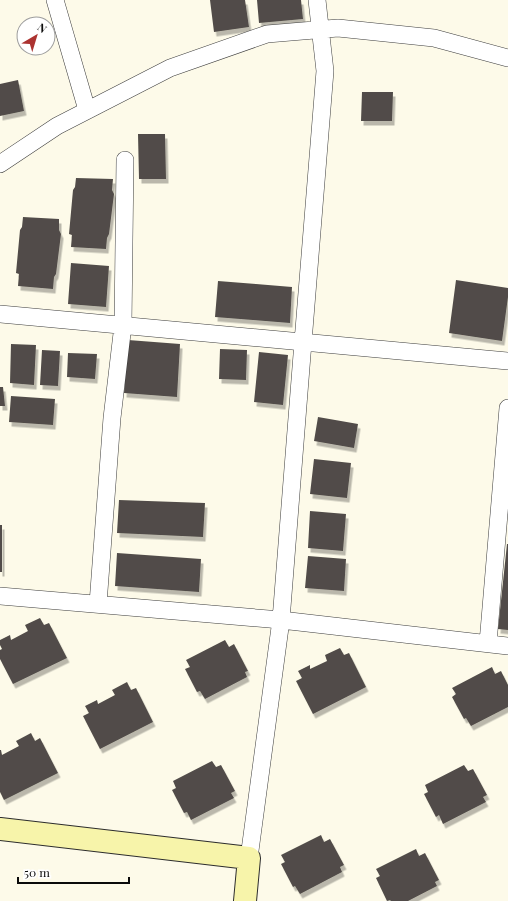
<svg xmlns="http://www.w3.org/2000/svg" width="508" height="901" viewBox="0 0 508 901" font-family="'Playfair Display',serif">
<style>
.building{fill:#514c48;filter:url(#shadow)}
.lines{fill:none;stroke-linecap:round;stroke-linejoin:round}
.street-casing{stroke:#3d3d3d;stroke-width:18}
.secondary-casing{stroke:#2c2c2c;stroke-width:24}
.street{stroke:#fff;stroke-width:17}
.secondary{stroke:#f7f4aa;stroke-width:22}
</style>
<defs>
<filter id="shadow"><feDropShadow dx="2.5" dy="4.5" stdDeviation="0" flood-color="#0004"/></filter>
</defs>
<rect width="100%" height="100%" fill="#fdfae9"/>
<!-- building -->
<path class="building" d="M210,0H245L249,27L214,32Z
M257,0H301L303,19L259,23Z
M18,80L24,111L0,116V84Z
M362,92H393L392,121H361Z
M138,134H165L166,179H139Z
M76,178L113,179L112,190L114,194L109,234L107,238L106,249L71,247L72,235L69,234L73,190L75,187Z
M23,217L59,219V230L61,234L56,274L54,277L53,289L18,286L19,274L16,273L20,230L22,227Z
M71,263L109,266L106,307L68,304Z
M456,280L508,288V297L502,341L449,333Z
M218,281L292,287L290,323L215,317Z
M128,340L180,344L177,397L124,393Z
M11,344L36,345L34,385L10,383Z
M220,349L247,350L246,380L219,379Z
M42,350L60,351L58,386L40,385Z
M259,352L288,355L283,405L254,402Z
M68,353L97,354L95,379L67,377Z
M0,387H3L5,406H0Z
M11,396L55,399L53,425L9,422Z
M318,417L358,424L354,448L314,441Z
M314,459L351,463L347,498L310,494Z
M119,500L205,503L203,537L117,533Z
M310,511L346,514L343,551L308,548Z
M0,525H2V572H0Z
M507,544H508V630L498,629Z
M117,553L201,559L199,592L115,586Z
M308,556L346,559L344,591L305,588Z
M40,618L44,625L49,623L67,658L13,684L0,659V650L2,649L0,645V640L10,635L11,640L28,631L25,625Z
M225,640L229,647L234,644L248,671L245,672L247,677L205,699L200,691L197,692L185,669L190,667L186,660Z
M340,648L344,655L349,653L366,687L313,714L296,681L302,678L298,671L310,665V669L327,661L325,655Z
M492,667L495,674L501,671L508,685V707L471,726L466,718L464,719L452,697L456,694L452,688Z
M127,682L131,690L136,688L153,722L100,749L83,716L89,713L85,706L97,700L98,704L115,695L112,690Z
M31,733L35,741L40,738L58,773L4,800L0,792V750H1L2,755L19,746L16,741Z
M212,761L216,767L221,765L235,791L231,793L234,798L191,820L187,812L184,813L172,790L176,788L173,781Z
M464,765L468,771L473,769L487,795L483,797L486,802L443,824L439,815L436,817L424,794L428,792L425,785Z
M321,835L324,842L330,839L344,865L340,867L342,872L300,894L295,886L293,887L281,864L285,862L281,855Z
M416,849L419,856L425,853L439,880L435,882L437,886L408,901H391L390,900L387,901L376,878L380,876L376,869Z"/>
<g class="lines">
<defs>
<path id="street" d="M55,0L87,110
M0,164L57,126L170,68L267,34L338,28L434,38L508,58
M0,314L508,361
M0,596L281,620L508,646
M98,604L112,418L123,325L125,160
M488,643L508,408
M249,858L281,620L303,342L325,71L317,0"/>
<path id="secondary" d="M0,829L249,858L245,901"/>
</defs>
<!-- street casing -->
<use href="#street" class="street-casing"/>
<!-- secondary casing -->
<use href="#secondary" class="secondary-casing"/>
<!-- street -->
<use href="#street" class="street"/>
<!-- secondary -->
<use href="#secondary" class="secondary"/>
</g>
<!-- north arrow -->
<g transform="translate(36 36) rotate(38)"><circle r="19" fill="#ffffff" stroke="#9d9d9d"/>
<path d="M0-3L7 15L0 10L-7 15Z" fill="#ac3330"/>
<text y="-6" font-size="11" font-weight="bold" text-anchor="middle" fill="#0a0a0a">N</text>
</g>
<!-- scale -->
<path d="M18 877v6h111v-6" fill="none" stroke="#0a0a0a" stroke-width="2"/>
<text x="24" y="877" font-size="12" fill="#0a0a0a" stroke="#ffffff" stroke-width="3" paint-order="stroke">50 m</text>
</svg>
